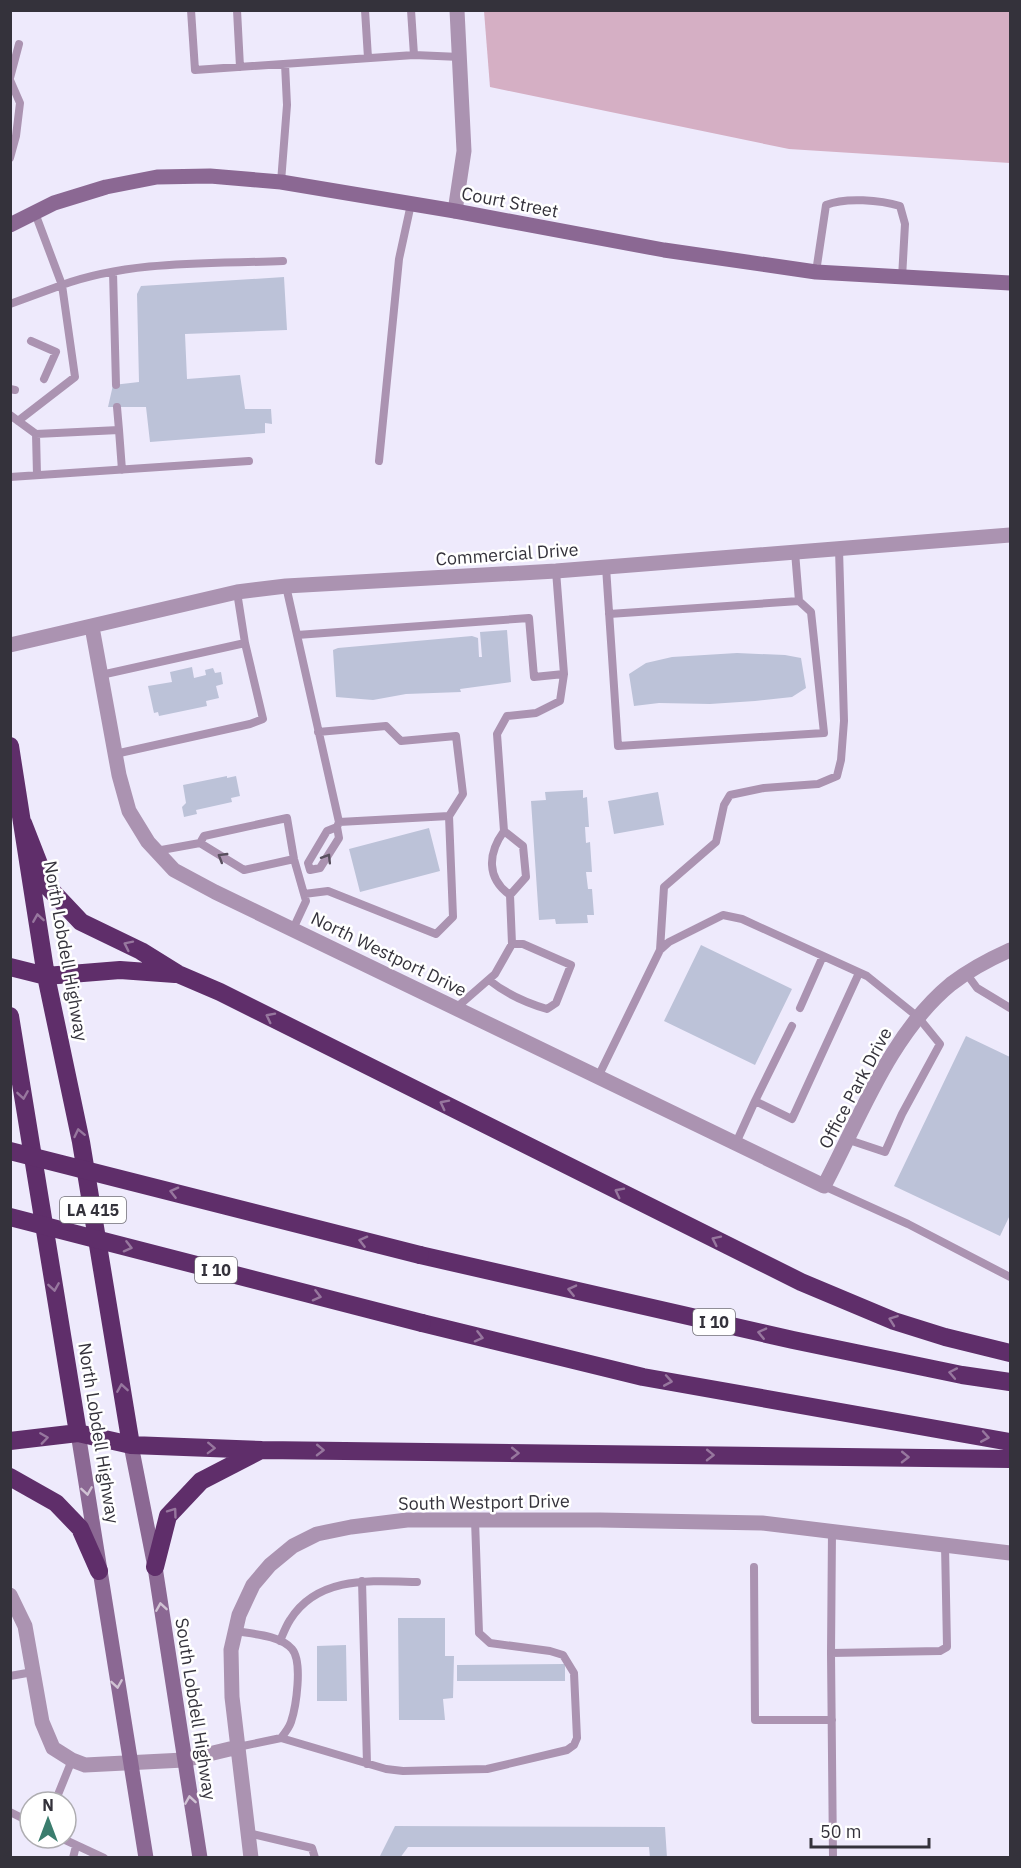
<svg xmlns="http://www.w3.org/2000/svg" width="1021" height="1868" viewBox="0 0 1021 1868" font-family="'IBM Plex Sans',sans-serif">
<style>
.forest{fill:#d5afc4}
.building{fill:#bcc2d8}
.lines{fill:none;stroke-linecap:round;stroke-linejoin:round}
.lane{stroke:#ab93b1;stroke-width:8}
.street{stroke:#ab93b1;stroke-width:15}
.secondary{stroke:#8b6893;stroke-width:15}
.highway{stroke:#5f2e6a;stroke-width:18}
.highway-bridge{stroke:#5f2e6a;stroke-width:18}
.oneway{stroke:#584f5e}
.oneway2{stroke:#97779e}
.oneway3{stroke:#d1c3d4}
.labels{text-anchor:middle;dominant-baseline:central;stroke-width:5;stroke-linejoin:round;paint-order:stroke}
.shield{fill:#fff;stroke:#717076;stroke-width:1.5}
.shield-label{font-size:16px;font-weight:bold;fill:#34323b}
.street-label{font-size:18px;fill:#34323b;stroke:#fff}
</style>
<rect width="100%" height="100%" fill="#eeeafc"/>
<!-- forest -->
<path class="forest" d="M484,11H1010V163L789,149L490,87Z"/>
<!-- building -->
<path class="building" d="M284,277L287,330L185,334L187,379L240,375L245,409H271L272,424L265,423V433L150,442L146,407H108L113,385L139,382L137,294L141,286Z
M507,630L511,682L460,689L461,692L406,694L373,700L336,697L333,650L338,648L472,636L478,638L479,657H482L480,632Z
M737,653L785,655L801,658L806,688L792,697L755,701L710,704L659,703L634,706L629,674L646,663L672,657Z
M192,667L194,678L206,675L205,670L213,668L215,673L221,672L223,684L216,686L219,698L206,701L207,706L159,716L158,712L154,713L148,686L172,682L170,672Z
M227,776V778L236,776L240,796L231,798L232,802L196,810L197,814L184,817L182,807L186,803L183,785Z
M583,790V798L587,797L589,827H585L586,843L590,842L592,872H586L588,889H592L594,915H587L588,923L556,924L555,919L539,920L531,801L546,800L545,792Z
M658,792L664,825L614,834L608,801Z
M429,828L440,871L360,892L349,849Z
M701,945L792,989L755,1065L664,1021Z
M966,1036L1010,1057V1215L1000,1236L894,1186Z
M398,1618H445V1656H454L453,1698L443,1699L445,1720H399Z
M346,1645L347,1701H317V1646Z
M565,1664V1681H457V1665Z
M395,1826L665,1827L667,1858H650L649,1847H408L400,1858H379Z"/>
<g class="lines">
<!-- lane -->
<path class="lane" d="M191,10L195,70L414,55L460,57
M237,10L240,67
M365,10L368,58
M411,10L414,55
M10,78L19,44
M10,80L20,103L16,136L10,158
M281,182L287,105L285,64
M35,213L62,285C132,260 209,264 283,261
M113,272L116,385
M816,272L826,205C845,197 881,200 900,206L905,224L902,278
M10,304L62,285L75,377L18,421
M31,341L56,352L44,379
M10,389L15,390
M117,407L119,430
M10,415L36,434
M379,461L399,259L411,204
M37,475L36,434L119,430L122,470
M10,477L249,461
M606,567L618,746L824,733L811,612L799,601L795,552
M286,586L339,822L449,816L453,917L436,934L328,891L304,894
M237,592L245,643
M609,614L799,601
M297,635L529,618L534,677L564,674
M101,675L245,643L263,719L250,724L115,754
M318,732L386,726L401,741L456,736L463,794L449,816
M337,827L339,838L320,868L310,870L308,863L327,831L337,827L339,822
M504,831L523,846L526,877L510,895
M156,851L200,843
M293,929L306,901L294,859L287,818L204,836L200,843L244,870L294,859
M660,950L664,887L716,842L724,805L730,795L764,788L818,784L837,776L841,760L844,721L839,549
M966,973L977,988L1010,1008
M489,980C505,993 527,1003 547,1009L556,1003L571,965L523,944H512
M456,1008L495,974L512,944L510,895C486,878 488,853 504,831L497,734L507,716L536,713L560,701L564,674L556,571
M800,1008L823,956
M598,1077L660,950L669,942L723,915L742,919L867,976L918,1017L940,1044L902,1114L885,1152L849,1140
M755,1101L792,1026
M736,1143L755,1101L792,1119L859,973
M824,1186L908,1224L1010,1277
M832,1531L831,1653L940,1651L947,1647L945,1545
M754,1567L755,1720H832
M362,1581L367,1764
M235,1631C252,1634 280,1635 292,1649C303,1662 296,1707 291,1722C289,1728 285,1733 281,1738L238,1747
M280,1641C283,1634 286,1626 290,1620C318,1575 373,1581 417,1582
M831,1653L833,1858
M10,1676L33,1672
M281,1738L386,1769L403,1771L487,1769L567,1750L574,1745L577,1738L574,1673L563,1655L550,1651L490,1643L479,1633L475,1520
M55,1802L72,1760
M10,1812L30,1822
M248,1833L312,1848L315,1858
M61,1838L104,1858
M73,1858L76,1846"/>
<!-- street -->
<path class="street" d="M455,211L464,151L457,10
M92,627L119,775L129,811L148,842L174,870L215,892L824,1186C860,1118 890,1034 951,984C969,970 990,959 1010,950
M10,645L237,592L286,586L556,571L1010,535
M10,1595L25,1626L42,1722L53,1748L72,1760L85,1765L184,1760L238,1747
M251,1858L232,1697L231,1650L239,1615L253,1585L270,1565L293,1546L317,1534L351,1527L407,1520H600L762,1523L1010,1553"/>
<!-- secondary -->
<path class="secondary" d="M10,225L54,203L106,187L157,177L210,176L281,182L455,211L664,250L816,272L1010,283
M78,1433L146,1858
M131,1445L155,1567L200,1858"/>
<!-- highway -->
<path class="highway" d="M10,746L46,976L81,1142L131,1445
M23,823L48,887L81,922L141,951L178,974L220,992L801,1282L894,1321L945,1337L1010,1353
M10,967L46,976L120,970L175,974
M10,1016L78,1433
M420,1255L793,1340L962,1375L1010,1382
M422,1323L643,1377L1010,1442
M10,1441L78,1433L131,1445L262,1450L1010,1459
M10,1477L56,1503L80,1528L99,1571
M155,1567L168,1516L201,1481L259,1451"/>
<!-- highway-bridge -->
<path class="highway-bridge" d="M10,1151L420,1255
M10,1217L422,1323"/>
</g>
<!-- one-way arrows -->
<defs><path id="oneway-chevron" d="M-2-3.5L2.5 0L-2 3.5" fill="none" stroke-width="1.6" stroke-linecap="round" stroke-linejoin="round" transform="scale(1.5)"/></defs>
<g class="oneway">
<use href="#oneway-chevron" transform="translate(222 857) rotate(-149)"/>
<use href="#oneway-chevron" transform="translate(327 858) rotate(-58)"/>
</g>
<g class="oneway2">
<use href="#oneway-chevron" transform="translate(38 918) rotate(-99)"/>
<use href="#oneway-chevron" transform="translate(128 945) rotate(-154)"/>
<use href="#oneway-chevron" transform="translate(270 1017) rotate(-153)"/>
<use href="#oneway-chevron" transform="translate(23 1095) rotate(81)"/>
<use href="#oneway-chevron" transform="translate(444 1104) rotate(-153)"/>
<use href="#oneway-chevron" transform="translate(79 1133) rotate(-102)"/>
<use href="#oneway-chevron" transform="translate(174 1192) rotate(-166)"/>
<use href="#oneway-chevron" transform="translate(619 1192) rotate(-153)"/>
<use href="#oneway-chevron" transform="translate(716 1240) rotate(-154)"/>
<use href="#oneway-chevron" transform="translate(363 1241) rotate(-166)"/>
<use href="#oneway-chevron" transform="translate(128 1247) rotate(14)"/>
<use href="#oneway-chevron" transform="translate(54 1287) rotate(81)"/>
<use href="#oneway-chevron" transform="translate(572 1290) rotate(-167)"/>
<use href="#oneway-chevron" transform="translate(317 1296) rotate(14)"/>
<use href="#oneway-chevron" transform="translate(893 1320) rotate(-160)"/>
<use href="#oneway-chevron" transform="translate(762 1333) rotate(-167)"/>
<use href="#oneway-chevron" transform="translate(479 1337) rotate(14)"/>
<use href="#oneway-chevron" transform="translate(953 1373) rotate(-169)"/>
<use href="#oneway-chevron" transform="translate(668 1381) rotate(10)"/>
<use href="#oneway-chevron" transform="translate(122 1388) rotate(-99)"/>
<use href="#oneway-chevron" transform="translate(985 1437) rotate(10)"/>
<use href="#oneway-chevron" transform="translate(44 1438) rotate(-8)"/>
<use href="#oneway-chevron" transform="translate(211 1448) rotate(2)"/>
<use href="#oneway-chevron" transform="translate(320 1450) rotate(1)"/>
<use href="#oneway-chevron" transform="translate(515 1453) rotate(1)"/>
<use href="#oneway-chevron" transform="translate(710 1455) rotate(1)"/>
<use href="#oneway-chevron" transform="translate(905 1457) rotate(1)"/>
<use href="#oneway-chevron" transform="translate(173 1512) rotate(-54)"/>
</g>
<g class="oneway3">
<use href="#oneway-chevron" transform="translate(87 1491) rotate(81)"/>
<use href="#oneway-chevron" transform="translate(161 1607) rotate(-99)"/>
<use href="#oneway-chevron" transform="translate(117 1684) rotate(81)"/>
<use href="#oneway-chevron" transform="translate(190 1800) rotate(-99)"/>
</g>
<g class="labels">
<!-- shield labels -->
<g class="shield">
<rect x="60" y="1197" width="66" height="26" rx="4.5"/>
<rect x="195" y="1257" width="42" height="26" rx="4.5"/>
<rect x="693" y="1309" width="42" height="26" rx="4.5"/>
</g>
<g class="shield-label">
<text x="93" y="1210">LA 415</text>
<text x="216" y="1270">I 10</text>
<text x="714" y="1322">I 10</text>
</g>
<!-- street labels -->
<g class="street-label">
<text transform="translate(510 202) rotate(11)">Court Street</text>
<text transform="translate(507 554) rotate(-4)">Commercial Drive</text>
<text transform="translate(66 951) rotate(80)">North Lobdell Highway</text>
<text transform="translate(389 954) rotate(26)">North Westport Drive</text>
<text transform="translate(855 1088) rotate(-62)">Office Park Drive</text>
<text transform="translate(99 1433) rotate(81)">North Lobdell Highway</text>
<text transform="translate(484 1502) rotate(-1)">South Westport Drive</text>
<text transform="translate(196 1709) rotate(81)">South Lobdell Highway</text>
</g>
</g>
<!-- border -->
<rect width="1021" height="1868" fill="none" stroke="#34323b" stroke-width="24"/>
<!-- north arrow -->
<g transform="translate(48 1820)"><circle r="28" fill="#ffffff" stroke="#aeadb1" stroke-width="1.5"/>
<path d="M0-4.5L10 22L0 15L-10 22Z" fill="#3b7d6e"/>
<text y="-9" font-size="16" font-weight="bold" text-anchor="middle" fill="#34323b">N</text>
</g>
<!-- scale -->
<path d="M811 1838v9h118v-9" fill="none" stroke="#34323b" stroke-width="3"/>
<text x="820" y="1838" font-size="18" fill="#34323b" stroke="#ffffff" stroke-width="4.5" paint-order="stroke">50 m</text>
</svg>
